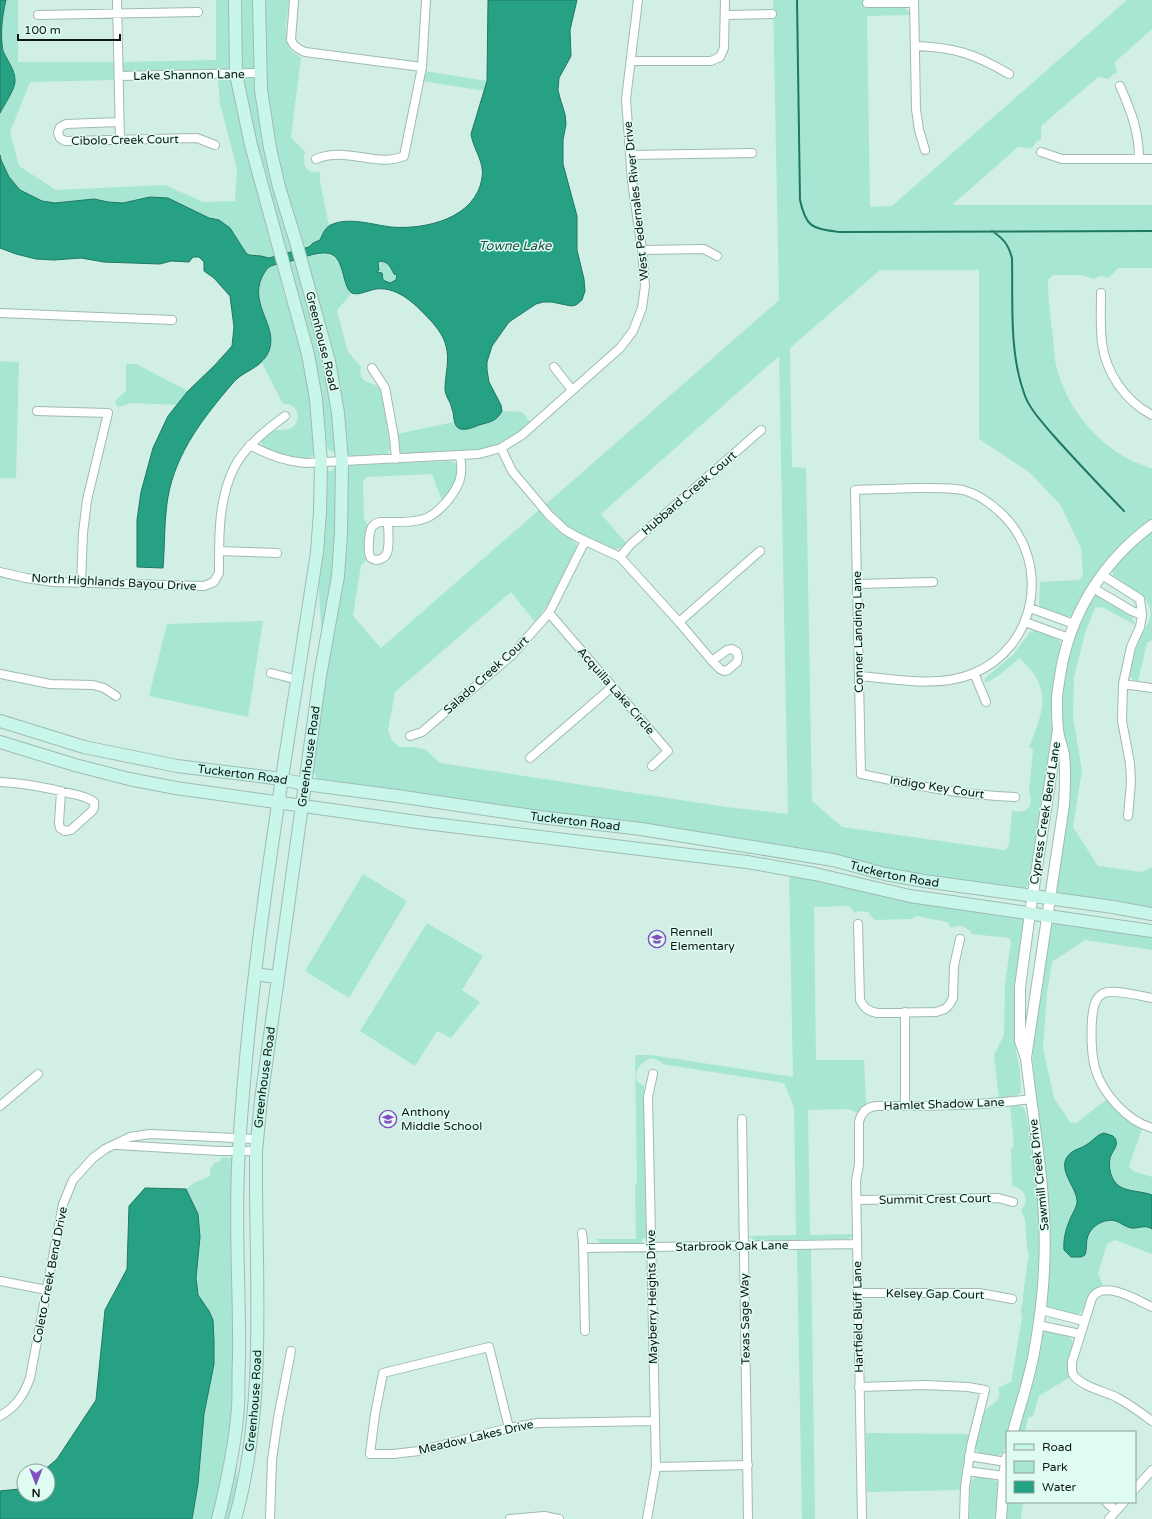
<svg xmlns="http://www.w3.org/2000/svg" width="1152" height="1519" viewBox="0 0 1152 1519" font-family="'Varela Round',sans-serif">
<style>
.green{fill:#a7e6d2}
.water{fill:#26a184;stroke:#1e7862;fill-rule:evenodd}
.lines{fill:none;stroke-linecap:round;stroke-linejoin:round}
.stream{stroke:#1e7862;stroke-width:2}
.minor-casing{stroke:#a0bbb1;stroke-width:10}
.tertiary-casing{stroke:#a0bbb1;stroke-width:12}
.secondary-casing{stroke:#a0bbb1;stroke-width:14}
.minor{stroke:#fff;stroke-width:8}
.tertiary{stroke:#fff;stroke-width:10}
.secondary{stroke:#c9f6eb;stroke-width:12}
.labels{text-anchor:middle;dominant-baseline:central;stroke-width:3;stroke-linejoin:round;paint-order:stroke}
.street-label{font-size:12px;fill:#0d1714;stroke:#dffcf2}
.poi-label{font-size:12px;fill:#0d1714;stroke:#dffcf2;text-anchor:start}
.water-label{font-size:13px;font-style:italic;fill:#215143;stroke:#dffcf2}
</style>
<rect width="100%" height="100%" fill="#d2efe5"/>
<!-- green -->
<path class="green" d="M6,0H18V62H114V80L30,82L10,132L19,166L56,190L165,185L203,202L235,201L237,169L220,104L218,80L231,79L234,83L270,234L268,235L271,245L282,242L261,174L243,83L239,0H289C288,12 283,37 289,47C291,52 296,54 301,57L291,137L305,152C302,164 306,175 320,172V181L329,226L323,233L320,240L313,243L309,247L269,258L261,256L249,255L246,253L237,241L219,220L209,218L168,198L123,203L108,202L94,199L55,203L42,201L20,190L9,177L1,160L0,155V113L3,105L11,67L3,51L0,40L2,16Z
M216,0H231L233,64L229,69L206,71L128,72L124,71L122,62L216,60Z
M773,0H866L867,8L904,7L908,11L910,15L867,16L870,207L892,206L1127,0H1152V29L1115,62L1117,73L1113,74L1109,79L1098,77L1041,126V140L1037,141L1032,148L1018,147L952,205H1152V268H1118L1109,278L1101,276L1093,279L1082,275H1053L1048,280C1048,300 1051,319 1053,338C1054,347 1054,357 1056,365C1066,407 1096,444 1135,462C1141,464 1146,467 1152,469V518C1131,534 1110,553 1095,576C1087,588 1081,604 1071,616L1064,617L1041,608L1039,603L1040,582L1079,580L1083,575L1081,548L1060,504L1029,472L979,439V270H880L790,348L792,467L806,468L812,801L842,827L1004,850L1009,846L1012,811C1026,814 1035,806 1029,792L1033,750L1029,747C1044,710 1053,688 1019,658C1009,668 998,677 985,683V678L1013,655L1030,632L1036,630L1057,639L1060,641L1061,648L1054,680L1053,697L1052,732L1049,755L1030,882L1024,890L922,876L611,822L320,780L316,778L315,774L312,773L322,637L319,595V568L325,526L328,471H333L332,469L353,465L450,461L457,464C462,478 450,491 442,501L432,474L367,477L363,481L364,519L369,527C364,536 363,550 366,561L361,565L353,616L381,648L539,510C542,514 545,519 549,523C556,531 574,538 577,546L551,600L535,622L511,592L395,692L388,730L392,741L400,747H415L426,750L440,763L726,807L788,814L779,356L601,514L626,543L621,548L613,550L567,527L560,521L545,505L779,300Z
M425,71L487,81L485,91L423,81Z
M327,253C348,264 340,280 352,293L337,310L348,352L361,367C358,385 370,380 378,387C380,388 381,391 382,392L390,448L387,455L352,457L330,451L327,446L325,424L320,394L290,274L280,277L285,298H289L301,343L313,413L315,454C312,456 310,458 307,459C298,460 259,452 261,441C262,436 271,431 276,430C279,429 282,431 285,430C295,429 301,420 296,410C294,405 288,404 283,404L262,363C266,357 270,351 271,344C272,321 250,301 261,279C264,273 265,270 271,267C283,260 312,256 327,253Z
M380,261C390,262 391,269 397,275L396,280L389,283L382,280L377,273L378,263Z
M0,361L19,362L16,478H0Z
M126,364H136L188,391L177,405L131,403L118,407L115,401L126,391Z
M502,411L522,412L531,423C520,432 509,440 497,446C476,456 429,454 404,455L398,451L397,434L454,422L456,426L461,429L499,417Z
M1152,529V640L1147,643L1138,681L1133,680L1129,675L1132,660L1139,640L1149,621L1151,614L1149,605L1145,599L1113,575L1112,568Z
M1095,595L1102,596L1132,617L1135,625L1102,607L1095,608L1085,633L1074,677L1073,716L1082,771L1073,827L1098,866L1142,872L1152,867V909L1060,895L1056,889L1069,764L1062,717L1063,689L1066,668L1076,631L1087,605Z
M263,621L248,717L149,696L167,624Z
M789,873L1020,917L1023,920L1024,926L1015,1007L1016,1050L1020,1071L1021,1092L1016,1096L999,1098L994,1055L1004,1035L1005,983L1011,942L1009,938L972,934C967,926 959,924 951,928L947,922L916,916L912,919L874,920L868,912L858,911L855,913L849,906L814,907L816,1060H864L866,1104L858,1113L849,1109L808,1110L810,1235L853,1234L852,1237L848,1239L754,1241L749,1236L796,1235L794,1107L784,1083L661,1064L663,1063L652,1058C643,1060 630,1073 639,1083C640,1084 643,1085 644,1086L647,1238L642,1239V1243H600L597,1239H636L635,1184L637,1183L635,1055H651L793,1077Z
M363,874L407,901L349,998L305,971Z
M427,923L483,956L462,990L480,1002L451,1038L437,1031L415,1066L360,1031Z
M1055,923L1152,935V950L1085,940L1052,962L1047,993L1043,1048L1054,1098L1070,1122L1076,1123L1106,1100L1123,1117L1142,1129L1129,1166L1133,1171L1152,1177V1254L1115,1240L1107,1244L1098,1273L1103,1285C1083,1292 1089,1310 1077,1315L1048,1308L1046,1302L1049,1247V1209L1041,1134L1035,1091L1032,1043L1051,926Z
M1019,1105L1023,1107L1025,1110L1037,1170L1041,1242L1039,1277L1035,1318L1029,1353L1009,1432H1007C1007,1456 1002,1458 980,1455L975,1447L984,1412C990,1403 1004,1402 998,1388L1011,1382L1022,1318C1019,1306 1024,1306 1023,1295L1029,1253L1027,1249L1025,1219L1021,1210C1030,1200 1025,1188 1012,1186L1011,1149L1014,1146L1010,1106Z
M221,1157L233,1158L237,1485L231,1519H192L198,1484L204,1414L214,1364L209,1311L198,1295L196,1278L200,1237L198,1214L186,1189L194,1183L210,1176V1169L215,1162H220Z
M797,1249H811L815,1519H802Z
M1046,1331L1069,1336L1072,1340L1073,1344L1068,1365L1070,1377L1039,1396L1033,1416L1028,1418L1025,1432H1018L1041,1336L1043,1333Z
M866,1433L970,1434L961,1490L867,1492Z
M980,1476C987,1478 996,1477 999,1486L998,1519H969L971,1481L976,1477Z
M1007,1501L1023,1502L1021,1519H1007Z"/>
<!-- water -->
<path class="water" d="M0,0H6C2,17 0,35 3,51C7,60 15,70 15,80C16,88 4,105 0,113Z
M488,0H577L570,30L571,56L559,78L558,90L560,98L565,114L566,124L563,140V164L577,216V250L584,279L585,291L582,300L576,305L571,306L552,302H543L536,304L509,322L492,346L487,362V370L489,382L501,405L502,411C497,421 490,422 479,425C472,428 458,434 455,423C453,418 454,413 452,409C451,402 445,396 445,389C445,375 450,360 446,346C444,337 438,329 432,322C418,307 399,286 376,289C369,290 358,296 352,293C341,287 346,254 326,253C316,252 299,259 288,262C283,263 276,264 271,266C266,269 265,272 262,277C248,306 282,329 267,355C258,370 242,371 232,384C204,417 176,452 168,497C164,520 165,544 163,568L137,567V520L141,492L153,448L168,416L188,391L215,365L232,346L234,327L230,296L214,278L204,271V262L199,257H193L189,262L171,261L160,264L104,262L81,258L54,260L36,259L16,254L0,248V155L1,160L9,177L20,190L42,201L55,203L94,199L108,202L123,203L150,197L168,198L209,218L219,220L230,228L246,253L249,255L261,256L269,258L309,247L313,243L320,240C323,233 326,226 333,224C350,217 374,225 391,227C426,230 476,218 482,178C485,162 473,149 471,134L487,81ZM380,261C389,262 390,267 394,274L397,275L396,280L390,283L383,280L382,273L377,272L379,270L378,263Z
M1104,1133L1113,1136C1121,1144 1113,1149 1110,1158C1108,1168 1111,1180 1119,1186C1128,1192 1142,1191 1152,1195V1229C1145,1224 1138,1229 1131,1228C1126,1227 1121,1223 1116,1221C1104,1218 1090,1226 1087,1239C1086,1244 1087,1249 1085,1255L1081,1257H1071L1064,1250C1063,1239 1066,1228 1071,1217C1073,1213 1076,1208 1077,1203C1079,1188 1052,1167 1072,1152C1076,1149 1082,1148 1086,1145C1093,1141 1096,1135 1104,1133Z
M145,1188L186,1189L198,1214L200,1237L196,1278L198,1295L209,1311L213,1320L214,1341V1364L204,1414L198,1484L192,1519H0V1491L19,1489L24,1485V1495H48V1471H43L57,1459L96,1400L105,1310L127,1269L129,1206Z"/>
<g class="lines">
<!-- stream -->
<path class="stream" d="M797,0L800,200C806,228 812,228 839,232L1152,231
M992,231C1004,239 1008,244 1012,258C1013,301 1009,352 1024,393C1029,409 1043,423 1053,435C1076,461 1100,486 1124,511"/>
<defs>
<path id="minor" d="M117,0L120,140
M294,0L291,40C294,47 299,49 305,52L422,67
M914,0L916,109L919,130L925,150
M867,3H914
M38,15L198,12
M725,15L772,14
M915,46C954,47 975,54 1009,74
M631,61H711L720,57L724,48L725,0
M119,76L260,73
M1120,86C1131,111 1139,131 1139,159
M119,122L66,124L60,127L58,133L60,138L65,141L197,138L215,145
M1041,152L1062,159H1152
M630,155L752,153
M316,159C346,146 377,168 404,156L422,67L426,0
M642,250L704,249L717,256
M1101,293C1101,310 1100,327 1102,343C1106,373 1125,401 1152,415
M0,313L172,320
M554,367L572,390
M372,368L385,388L394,437L396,459
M37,411L108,413L87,500L83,533L81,583
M250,445C268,455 284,461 305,463L479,454L501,448L522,435L620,348L633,331L642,308L645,286L642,250L632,181L626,99L638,0
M501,448L512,471L549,515L565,530L579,538L620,557L679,622L712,661L720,669L724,671L728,670L737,662L738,657L737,652L732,649L727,650L712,661
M388,522C388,531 390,544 387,553C385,559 376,562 371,558C367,553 369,532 372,527C374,524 376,523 380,522C392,522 407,523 420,520C437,517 459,491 461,474C462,468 461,462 460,456
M219,551L277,553
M620,557L631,544L761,430
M0,572L26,578L53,582L204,586L214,582L219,573C219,538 218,500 234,468C244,447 267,429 285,416
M1102,575L1140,599L1142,615L1140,627L1131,647L1123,684L1122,721L1130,763L1131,782L1128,816
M857,584L933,582
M1093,588L1132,611L1142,615
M1030,608L1074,624
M549,613L668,751L652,766
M679,622L760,551
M1025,622L1069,638
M271,673L298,680
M974,673L986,702
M0,674L50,684L93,685L104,688L116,696
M859,676C896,679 937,688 972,674C1037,648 1051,564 1004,516C993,505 978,494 963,490C948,487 931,488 915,488C895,489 875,489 855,490L861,774C913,785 960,795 1015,797
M1123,684L1152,688
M410,736L422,732L512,655L549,613L585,541
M530,758L612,687
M0,782C23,783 45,787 68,793C77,795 86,796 94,802V808L92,811L71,830L65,831L60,828L59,823L61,791
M858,924L860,1000C864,1008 868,1011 877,1013L936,1012L945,1009L949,1005L953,998L954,966L960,939
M1152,998C1140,996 1114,989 1104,993C1094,997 1093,1010 1092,1020C1091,1036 1091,1052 1095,1068C1102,1093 1127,1121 1152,1128
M0,1106L38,1074
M905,1106V1012
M742,1119L748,1519
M117,1145L219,1151H256
M857,1200L998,1198L1013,1202
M582,1233L583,1241L585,1331
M583,1248L857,1244
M0,1281L47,1290
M858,1293H979L1012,1299
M1152,1307C1137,1300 1103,1279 1092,1298L1072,1362C1072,1367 1071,1372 1074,1376C1084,1387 1103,1391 1116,1397C1129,1404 1140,1412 1152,1421
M1041,1310L1084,1321
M1038,1325L1080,1334
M859,1387L925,1385L968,1387L985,1390L971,1446L965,1487L964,1519
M0,1416C16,1407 24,1395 30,1378L63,1204L73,1180L93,1158L105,1149L130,1137L150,1134L257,1139
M509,1428L489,1347L383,1373L375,1414L370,1454H393L419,1451L509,1428L538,1423L655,1421
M969,1456L1006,1462
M656,1467L748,1465
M967,1471L1004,1476
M1135,1489L1152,1470
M1106,1502L1116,1511
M270,1519L272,1460L278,1418L291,1351
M510,1519L544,1516L559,1519
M647,1519L656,1467L648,1097L653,1074
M862,1519L856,1181L859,1164V1122C861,1113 866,1107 876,1106C928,1106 979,1106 1031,1099
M1109,1519L1124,1502"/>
<path id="tertiary" d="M1026,1058L1064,805C1065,788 1066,771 1064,754C1062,746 1059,738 1058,730C1057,721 1057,710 1057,700C1057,692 1059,684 1060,676C1069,615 1103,561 1152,525
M1013,1432C1020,1406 1029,1380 1034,1353C1039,1325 1043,1297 1044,1269C1048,1198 1034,1128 1026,1058L1020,1041V987L1030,913L1058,730
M1001,1519L1004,1476L1007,1457"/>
<g id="secondary">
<path id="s1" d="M0,721L84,747L177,766L274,778L305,784L397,796L539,817L641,829L833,860L885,874L924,881L1113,907L1152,914"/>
<path d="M0,742L75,765L129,779L176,788L417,822L747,862L815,874L910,896L1152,931"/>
<path d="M255,974L277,977"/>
<path d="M218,1519C227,1483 235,1446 238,1408C239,1392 238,1376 239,1359C240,1289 234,1219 239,1149C251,949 287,751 317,552L320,512L321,462L316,399L308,354L251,145L236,74L235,0"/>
<path id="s2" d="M235,1519C266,1409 256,1289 256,1176V1151L261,1100L320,676L338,576L341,533L342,461L338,413L329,361L296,242L279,187L270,148L261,90L259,0"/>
</g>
</defs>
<!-- minor casing -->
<use href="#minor" class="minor-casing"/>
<!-- tertiary casing -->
<use href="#tertiary" class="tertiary-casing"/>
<!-- secondary casing -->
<use href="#secondary" class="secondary-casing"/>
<!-- minor -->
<use href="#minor" class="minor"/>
<!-- tertiary -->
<use href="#tertiary" class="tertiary"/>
<!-- secondary -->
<use href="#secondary" class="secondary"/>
</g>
<!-- icons -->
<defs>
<symbol id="school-ring" viewBox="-11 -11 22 22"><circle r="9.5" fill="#dffcf2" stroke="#854dc4" stroke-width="1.5"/><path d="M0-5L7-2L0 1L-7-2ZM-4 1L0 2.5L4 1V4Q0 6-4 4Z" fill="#854dc4"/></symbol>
</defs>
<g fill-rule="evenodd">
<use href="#school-ring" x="647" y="929" width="20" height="20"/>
<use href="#school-ring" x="378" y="1109" width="20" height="20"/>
</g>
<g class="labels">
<!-- street labels -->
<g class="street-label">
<text transform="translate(189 75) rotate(-1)">Lake Shannon Lane</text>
<text transform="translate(125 140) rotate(-1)">Cibolo Creek Court</text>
<text transform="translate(636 201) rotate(-96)">West Pedernales River Drive</text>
<text transform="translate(322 341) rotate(76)">Greenhouse Road</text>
<text transform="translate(689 493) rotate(-41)">Hubbard Creek Court</text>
<text transform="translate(114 582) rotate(3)">North Highlands Bayou Drive</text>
<text transform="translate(858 632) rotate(-91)">Conner Landing Lane</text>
<text transform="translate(486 675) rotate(-42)">Salado Creek Court</text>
<text transform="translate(616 691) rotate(49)">Acquilla Lake Circle</text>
<text stroke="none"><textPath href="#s2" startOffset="768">Greenhouse Road</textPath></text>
<text stroke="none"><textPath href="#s1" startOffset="249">Tuckerton Road</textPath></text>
<text transform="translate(937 787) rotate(9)">Indigo Key Court</text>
<text transform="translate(1045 813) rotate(-81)">Cypress Creek Bend Lane</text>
<text stroke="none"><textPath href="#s1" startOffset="585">Tuckerton Road</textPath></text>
<text stroke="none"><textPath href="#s1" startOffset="909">Tuckerton Road</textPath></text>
<text stroke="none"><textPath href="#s2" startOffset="444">Greenhouse Road</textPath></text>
<text transform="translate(944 1104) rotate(-2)">Hamlet Shadow Lane</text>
<text transform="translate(1039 1175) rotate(-96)">Sawmill Creek Drive</text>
<text transform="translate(935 1199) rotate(-1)">Summit Crest Court</text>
<text transform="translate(732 1246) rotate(-1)">Starbrook Oak Lane</text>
<text transform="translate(50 1275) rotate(-79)">Coleto Creek Bend Drive</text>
<text transform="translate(935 1294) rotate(1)">Kelsey Gap Court</text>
<text transform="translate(652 1297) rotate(-91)">Mayberry Heights Drive</text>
<text transform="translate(858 1317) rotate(-91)">Hartfield Bluff Lane</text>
<text transform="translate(745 1319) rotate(-91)">Texas Sage Way</text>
<text stroke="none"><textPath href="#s2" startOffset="120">Greenhouse Road</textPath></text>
<text transform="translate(476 1437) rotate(-13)">Meadow Lakes Drive</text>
</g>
<!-- poi labels -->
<g class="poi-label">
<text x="670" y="932">Rennell<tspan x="670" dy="14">Elementary</tspan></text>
<text x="401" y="1112">Anthony<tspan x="401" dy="14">Middle School</tspan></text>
</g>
<!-- water labels -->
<g class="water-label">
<text x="515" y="246">Towne Lake</text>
</g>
</g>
<!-- legend -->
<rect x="1006" y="1431" width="130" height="72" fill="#dffcf2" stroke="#8ba099"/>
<rect x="1014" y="1444" width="20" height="6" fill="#c9f6eb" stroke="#8ba099"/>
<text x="1042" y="1451" font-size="12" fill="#0d1714">Road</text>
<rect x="1014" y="1461" width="20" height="12" fill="#a7e6d2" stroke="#8ba099"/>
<text x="1042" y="1471" font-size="12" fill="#0d1714">Park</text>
<rect x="1014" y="1481" width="20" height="12" fill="#26a184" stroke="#8ba099"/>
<text x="1042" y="1491" font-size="12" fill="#0d1714">Water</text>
<!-- north arrow -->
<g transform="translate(36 1483) rotate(180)"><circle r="19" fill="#dffcf2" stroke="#8ba099"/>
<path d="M0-3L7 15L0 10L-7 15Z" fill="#854dc4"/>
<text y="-6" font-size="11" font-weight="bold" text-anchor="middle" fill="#0d1714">N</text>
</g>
<!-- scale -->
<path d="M18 34v6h102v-6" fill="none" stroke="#0d1714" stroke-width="2"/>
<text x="24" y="34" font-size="12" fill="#0d1714" stroke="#dffcf2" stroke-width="3" paint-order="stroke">100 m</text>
</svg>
